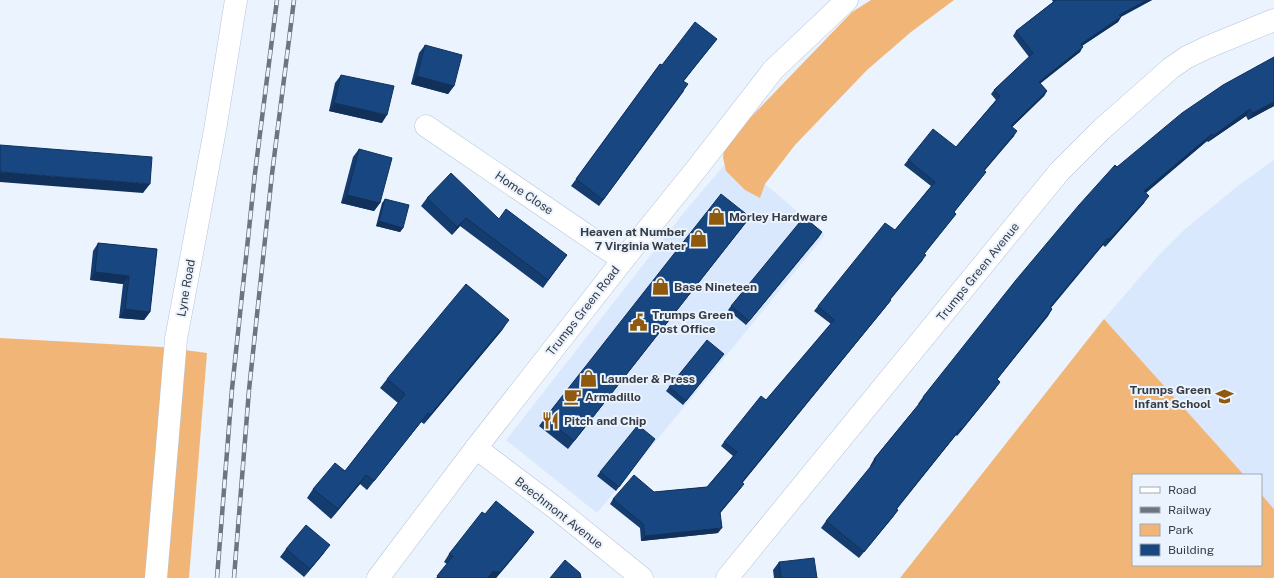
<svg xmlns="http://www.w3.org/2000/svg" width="1274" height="578" viewBox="0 0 1274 578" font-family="'Public Sans',sans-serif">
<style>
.built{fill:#d9e8fc}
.green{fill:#f1b677}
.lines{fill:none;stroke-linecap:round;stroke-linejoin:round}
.street-casing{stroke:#b7c4d6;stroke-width:23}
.secondary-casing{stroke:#b7c4d6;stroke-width:23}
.street{stroke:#fff;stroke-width:22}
.secondary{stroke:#fff;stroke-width:22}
.rail-casing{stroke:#6e757e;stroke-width:4.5}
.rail{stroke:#eaf3fe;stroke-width:3;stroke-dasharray:9;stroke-linecap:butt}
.wall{fill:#153c6f}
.shaded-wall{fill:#11315a}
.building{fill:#184681;stroke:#11315a}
.labels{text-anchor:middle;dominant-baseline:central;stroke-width:4;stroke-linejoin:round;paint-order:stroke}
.street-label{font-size:12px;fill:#373c44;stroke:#eaf3fe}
.poi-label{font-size:12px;font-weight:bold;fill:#373c44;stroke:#eaf3fe;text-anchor:start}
</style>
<rect width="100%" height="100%" fill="#eaf3fe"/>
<!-- built -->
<path class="built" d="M732,156L825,235L597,513L506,440L686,210Z
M1274,160V509L1261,494V475H1244L1104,319L1159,255L1183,231L1239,185Z"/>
<!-- green -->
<path class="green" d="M871,0H954L911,32L867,70L795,145L765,184L760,198L745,190L726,171L723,157L725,144L852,12Z
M1104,319L1244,475H1133V565H1261V494L1274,509V577L1273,578H900Z
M0,338L162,347L207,353L189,578H0Z"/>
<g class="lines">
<defs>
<path id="street" d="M426,126L623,260
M476,448L558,510L642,578
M156,578L176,339L215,130L236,0
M727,578L1059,172L1102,129L1171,68L1187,57L1208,47L1274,20"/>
<path id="secondary" d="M378,578L476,448L623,260L698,167L773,70L847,0"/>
</defs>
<!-- street casing -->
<use href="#street" class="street-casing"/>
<!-- secondary casing -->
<use href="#secondary" class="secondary-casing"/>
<!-- street -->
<use href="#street" class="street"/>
<!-- secondary -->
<use href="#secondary" class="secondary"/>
<defs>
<path id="rail" d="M217,578L232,389L255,173L277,0
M234,578L249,390L272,174L294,0"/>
</defs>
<!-- rail casing -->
<use href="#rail" class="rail-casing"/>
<!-- rail -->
<use href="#rail" class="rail"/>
</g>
<!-- wall -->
<path class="wall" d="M1052,0H1152L1121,17L1118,22L1082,46L1080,52L1040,83L1047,91L1044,96L1012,127L1014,136L984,170L986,172L954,212L956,214L924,254L923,260L891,299L888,304L743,482L741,488L720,513L718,533L641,541L640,528L610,504L613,499L654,492L707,487L733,456L721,446L724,442L766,400L831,324L814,311L818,306L895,230L931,186L904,165L908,160L956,147L996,100L991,94L994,90L1029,57L1013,36L1016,31L1053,2Z
M717,39L684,81V91L599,206L571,186L660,64L662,65Z
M425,45L454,86L448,94L411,84L419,53Z
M1274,57V106L1248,120L1246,116L1208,142L1207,141L1146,193L1144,203L1105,247L1103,245L1051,308L1052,309L1048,316L997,379L1000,382L995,389L957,436L956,435L897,509L898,510L893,517L859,558L821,528L826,521L871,467L870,466L874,459L919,404H918L923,397L1117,167Z
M341,75L382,123L329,111L335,83Z
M359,149L380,203L374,211L341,203L353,157Z
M427,198L499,219L567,255L543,288L460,226L452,235L421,206Z
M385,199L403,228L400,232L376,226L382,203Z
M750,217L744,225L568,449L539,426L545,418Z
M822,232L746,325L728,310L731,306Z
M98,243L157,249L150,312L144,320L119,318L123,284L90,280L93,251Z
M503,329L424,424L421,422L367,490L360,484L331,519L307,498L313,489L345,471L398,403L380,388L387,379Z
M721,358L683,405L666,391L669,387Z
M655,439L616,491L597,476L600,472Z
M485,514L528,540L496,578H436L447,564L444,562L449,554Z
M286,549L324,553L304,577L280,557Z
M779,562L817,578H774L773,570Z"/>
<!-- shaded-wall -->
<path class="shaded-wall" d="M1147,0H1152L1116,19L1119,15Z
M1121,17L1118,22L1077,49L1081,44Z
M1083,47L1080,52L1036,87L1039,82Z
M417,76L454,86L448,94L411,84Z
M1047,91L1044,96L1008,131L1011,126Z
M1274,102V106L1248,120L1253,113Z
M334,103L387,115L382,123L329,111Z
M1250,109L1246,116L1208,142L1213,136Z
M1017,131L1014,136L981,175L984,170Z
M1212,134L1207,141L1139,198L1144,191Z
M0,172L150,184L143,193L0,182Z
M347,195L380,203L374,211L341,203Z
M1149,196L1144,203L1105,247L1109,240Z
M750,217L744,225L568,449L574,441Z
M466,218L460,226L452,235L457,227Z
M379,221L403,228L400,232L376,226Z
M822,232L819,237L746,325L749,321Z
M1108,238L1103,245L1045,314L1050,307Z
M95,272L129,276L123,284L90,280Z
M891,300L888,304L739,487L742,482Z
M125,309L150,312L144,320L119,318Z
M1052,309L1048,316L992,386L997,379Z
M509,320L503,329L424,424L430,415Z
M1000,382L995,389L957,436L962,429Z
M428,413L421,422L367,490L374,481Z
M961,428L956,435L891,515L896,509Z
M366,475L360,484L331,519L338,509Z
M744,484L741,488L717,517L720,512Z
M898,510L893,517L859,558L864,552Z
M722,528L718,533L641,541L645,536Z
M534,532L528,540L496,578H488L493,571Z
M330,545L324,553L304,577L310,569Z"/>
<!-- building -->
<path class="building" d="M1056,0H1147L1119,15L1121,17L1081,44L1083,47L1039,82L1047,91L1011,126L1017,131L984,170L986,172L954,212L956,214L924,254L926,255L890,299L891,300L742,482L744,484L720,512L722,528L645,536L643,524L613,499L634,475L654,492L707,487L737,452L724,442L761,396L766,400L834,320L818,306L885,223L895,230L935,182L908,160L933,129L956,147L1000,96L994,90L1033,53L1016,31Z
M695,22L717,39L683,81L688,84L603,200L576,179L660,64L662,65Z
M425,45L462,55L454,86L417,76Z
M1274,57V102L1253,113L1250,109L1213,136L1212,134L1144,191L1149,196L1109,240L1108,238L1050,307L1052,309L997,379L1000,382L962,429L961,428L896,509L898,510L864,552L826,521L876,460L874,459L924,398L923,397L1016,280L1079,205L1115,165L1117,167L1182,113L1223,85Z
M341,75L394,86L387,115L334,103Z
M0,145L152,157L150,184L0,172Z
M359,149L392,158L380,203L347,195Z
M451,173L499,219L506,209L567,255L548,280L466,218L457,227L427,198Z
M721,194L750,217L574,441L545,418Z
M385,199L409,205L403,228L379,221Z
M804,217L822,232L749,321L731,306Z
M98,243L157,249L150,312L125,309L129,276L95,272Z
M466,284L509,320L430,415L428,413L374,481L366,475L338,509L313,489L335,463L345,471L405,394L387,379Z
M707,340L724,354L686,401L669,387Z
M638,425L655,439L619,487L600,472Z
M496,501L534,532L500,572L493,571L488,578H440L437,576L453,556L449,554L482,512L485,514Z
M306,525L330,545L310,569L286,549Z
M814,558L817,578H781L779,562Z
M565,560L580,573L581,578H550Z"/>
<!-- icons -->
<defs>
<symbol id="shop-bare" viewBox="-9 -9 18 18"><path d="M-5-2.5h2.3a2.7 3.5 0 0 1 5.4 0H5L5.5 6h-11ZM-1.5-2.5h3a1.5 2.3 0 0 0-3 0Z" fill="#8f590e" stroke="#eaf3fe" stroke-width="2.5" paint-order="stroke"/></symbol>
<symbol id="civic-bare" viewBox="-9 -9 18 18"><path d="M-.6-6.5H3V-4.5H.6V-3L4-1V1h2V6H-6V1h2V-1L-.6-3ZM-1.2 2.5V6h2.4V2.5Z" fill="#8f590e" stroke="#eaf3fe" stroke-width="2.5" paint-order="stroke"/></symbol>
<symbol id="cafe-bare" viewBox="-9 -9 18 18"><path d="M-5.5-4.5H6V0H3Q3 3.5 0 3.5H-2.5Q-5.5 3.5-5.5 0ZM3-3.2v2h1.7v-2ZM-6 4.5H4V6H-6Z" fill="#8f590e" stroke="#eaf3fe" stroke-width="2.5" paint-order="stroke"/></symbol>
<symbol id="school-bare" viewBox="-9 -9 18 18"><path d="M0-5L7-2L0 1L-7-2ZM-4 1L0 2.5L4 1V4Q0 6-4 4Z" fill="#8f590e" stroke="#eaf3fe" stroke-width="2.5" paint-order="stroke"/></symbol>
<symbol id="restaurant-bare" viewBox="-9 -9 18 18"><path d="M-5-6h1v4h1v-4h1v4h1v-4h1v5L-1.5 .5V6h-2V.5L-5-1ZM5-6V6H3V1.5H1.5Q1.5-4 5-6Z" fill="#8f590e" stroke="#eaf3fe" stroke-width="2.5" paint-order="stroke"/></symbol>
</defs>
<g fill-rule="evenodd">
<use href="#shop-bare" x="704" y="204" width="25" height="25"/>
<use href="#shop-bare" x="686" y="226" width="25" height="25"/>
<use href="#shop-bare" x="648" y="274" width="25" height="25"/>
<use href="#civic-bare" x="626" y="310" width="25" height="25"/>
<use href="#shop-bare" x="576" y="366" width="25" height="25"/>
<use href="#cafe-bare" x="560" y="384" width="25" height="25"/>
<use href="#school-bare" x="1212" y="384" width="25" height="25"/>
<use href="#restaurant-bare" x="538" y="408" width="25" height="25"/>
</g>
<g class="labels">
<!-- street labels -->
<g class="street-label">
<text transform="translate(524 193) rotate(34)">Home Close</text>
<text transform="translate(978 272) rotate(-51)">Trumps Green Avenue</text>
<text transform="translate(186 288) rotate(-80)">Lyne Road</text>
<text transform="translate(583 311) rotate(-52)">Trumps Green Road</text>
<text transform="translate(559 513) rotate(38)">Beechmont Avenue</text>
</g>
<!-- poi labels -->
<g class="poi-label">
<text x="729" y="217">Morley Hardware</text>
<text x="686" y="232" text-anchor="end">Heaven at Number<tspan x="686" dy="14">7 Virginia Water</tspan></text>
<text x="674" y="287">Base Nineteen</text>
<text x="652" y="315">Trumps Green<tspan x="652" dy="14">Post Office</tspan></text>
<text x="601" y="379">Launder &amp; Press</text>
<text x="1211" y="390" text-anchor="end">Trumps Green<tspan x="1211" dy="14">Infant School</tspan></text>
<text x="585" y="397">Armadillo</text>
<text x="564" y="421">Pitch and Chip</text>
</g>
</g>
<!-- legend -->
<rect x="1132" y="474" width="130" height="92" fill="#eaf3fe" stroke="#a2aab4"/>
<rect x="1140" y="487" width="20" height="6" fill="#ffffff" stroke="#a2aab4"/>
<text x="1168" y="494" font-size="12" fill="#373c44">Road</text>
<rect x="1140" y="507" width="20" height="6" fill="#6e757e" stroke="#a2aab4"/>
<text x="1168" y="514" font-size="12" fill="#373c44">Railway</text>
<rect x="1140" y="524" width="20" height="12" fill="#f1b677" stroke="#a2aab4"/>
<text x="1168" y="534" font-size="12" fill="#373c44">Park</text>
<rect x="1140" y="544" width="20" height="12" fill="#184681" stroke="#a2aab4"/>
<text x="1168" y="554" font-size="12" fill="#373c44">Building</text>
</svg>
